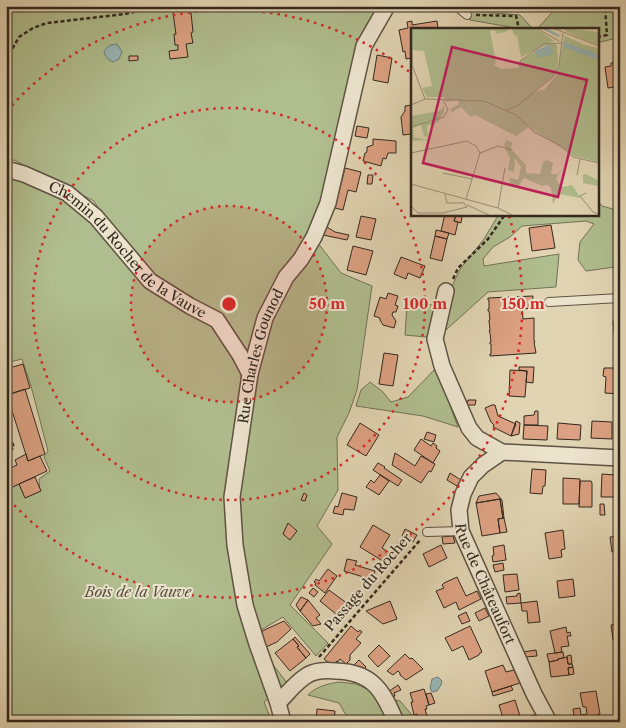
<svg xmlns="http://www.w3.org/2000/svg" width="626" height="728" viewBox="0 0 626 728" font-family="'Libre Caslon Text',serif">
<style>
.green{fill:#b0bd8e;stroke:#717256}
.water{fill:#98b6b6;stroke:#6f7d79}
.building{fill:#dca182;stroke:#32281e}
.lines{fill:none;stroke-linecap:round;stroke-linejoin:round}
.lane-casing{stroke:#5e5343;stroke-width:10}
.street-casing{stroke:#5e5343;stroke-width:18}
.path{stroke:#32281e;stroke-width:2.5;stroke-dasharray:4 2.5;stroke-linecap:butt}
.lane{stroke:#ece3cd;stroke-width:8}
.street{stroke:#ece3cd;stroke-width:15}
.ring{fill:none;stroke:#d62828;stroke-width:2.5;stroke-dasharray:2.5 5}
.labels{text-anchor:middle;dominant-baseline:central;stroke-width:4;stroke-linejoin:round;paint-order:stroke}
.street-label{font-size:14px;fill:#32281e;stroke:#ece3cd}
.park-label{font-size:14px;font-style:italic;fill:#524d3a;stroke:#ece3cd}
.inset-river{fill:none;stroke:#98b6b6;stroke-width:2.5}
.inset-road{fill:none;stroke:#9b8f77;stroke-width:1}
.view{fill:#c2185b;fill-opacity:0.15;stroke:#c2185b;stroke-width:2.5}
.inset-edge{fill:none;stroke:#32281e;stroke-width:2.5}
.centre{fill:#d62828;stroke:#ece3cd;stroke-width:2.5}
.ring-label{font-size:15px;text-anchor:middle;font-weight:bold;fill:#d62828;stroke:#ece3cd;stroke-width:4;stroke-linejoin:round;paint-order:stroke}
</style>
<rect width="100%" height="100%" fill="#e1d4b2"/>
<filter id="stains"><feTurbulence type="fractalNoise" baseFrequency=".004" numOctaves="4"/><feColorMatrix values="0 0 0 0 .2 0 0 0 0 .09 0 0 0 0 .02 0 0 0 .5 -.17"/></filter>
<radialGradient id="worn" r=".72"><stop offset=".6" stop-color="#630" stop-opacity="0"/><stop offset="1" stop-color="#630" stop-opacity=".3"/></radialGradient>
<!-- green -->
<path class="green" d="M6,6H378C352,48 350,103 337,150C329,178 319,206 311,234L341,273L372,286L357,390L349,413L337,437L338,490L317,526L332,544L290,605L328,643L316,656L283,617L261,630L264,653L288,684L264,702L272,722H6V490L19,484L25,498L40,491L39,479L50,471L44,457L48,451L31,386L22,359L6,363V174L64,198L92,221L135,269L94,201L14,160L6,161Z
M558,6H620V37L597,43V29H537Z
M470,11L520,15L533,29H511L510,27L470,20Z
M597,200L602,206L620,211V261L615,267L586,271L578,260L580,242L594,224L586,221L522,226L510,237L493,247L483,259L484,266L559,254L556,287L488,292L437,338L405,335L407,304L429,305L446,299L460,269L484,239L499,214H597Z
M436,368L458,427L423,416L356,406L361,390L370,382L383,392L391,402L408,397Z
M339,682L356,684L369,690L380,697L400,701L418,722H350L339,703L308,695C317,686 327,684 339,682Z"/>
<!-- water -->
<path class="water" d="M117,44L122,52L119,59L113,62C107,59 105,57 104,51L110,45Z
M438,677L442,681L441,685L437,691L432,692L430,688L432,679Z"/>
<!-- building -->
<path class="building" d="M6,6H10L11,17H6Z
M19,6H32L33,10L20,12Z
M172,6H189V13H191L193,32L191,33L193,43L186,44L188,57L170,59L169,51L178,50V45H175L174,34H176Z
M521,6H530L525,12Z
M612,6H617V11L612,12Z
M412,21V25L437,21L438,29H412V58L406,59L405,51L403,52L399,30L408,28L407,22Z
M377,55L392,58L388,83L373,80Z
M129,56H138V60L129,61Z
M620,62V86L608,88L605,67L611,66V63Z
M412,105V134L403,135L401,117L405,111V106Z
M357,126L369,128L367,138L355,136Z
M373,139L396,141V153H388L386,159L383,158L381,166L363,161L365,153H366L367,151V147L373,145Z
M345,168L361,172L356,192L348,190L343,210L335,208Z
M368,175H373L372,184H367Z
M445,214H460V216L456,215L454,221L458,222L455,235L441,231Z
M456,215L462,217L461,223L454,221Z
M361,216L376,219L371,240L356,237Z
M551,225L555,248L532,251L529,228Z
M327,227L335,232L349,235L347,240L323,235Z
M436,230L449,233L447,239L435,236Z
M435,236L447,239L442,261L430,258Z
M353,246L373,251L366,275L347,270Z
M401,257L425,266L420,278L408,273L406,279L394,274Z
M388,293L398,296L395,305L398,306L396,312H393L392,315L396,321L394,328L383,325L380,320V318L374,316L380,297L386,299Z
M533,296L532,307L533,308L522,309L523,319L534,318V340L535,342H534L536,353L490,356V354H491V344H490V342H491L490,333L489,331H490L489,320H490L489,311H488V309H489V300H488V298Z
M620,320V354H616L613,321Z
M384,353L398,355L393,386L379,384Z
M23,364L30,388L7,395L6,392V369Z
M519,367H534L533,383L526,382L527,371L519,370Z
M604,368H620V394L605,393L606,377L603,376Z
M510,370L527,371L525,397L509,396Z
M25,389L45,454L28,461L7,395Z
M468,400H476L475,405H467Z
M492,405H495L498,416L516,424L511,436L493,427L494,425L491,422L485,408Z
M535,411H538V425H524V416L534,415Z
M516,421L520,423L519,434L511,436Z
M592,421L612,422V439L591,438Z
M360,423L379,435L366,456L347,445Z
M558,423L581,425L580,440L557,439Z
M524,425L548,426L547,440L523,439Z
M427,432L436,435L434,442L424,439Z
M421,439L431,446L433,443L437,446L436,448L440,451L433,463L414,450Z
M395,453L415,466L421,456L435,464L431,472L429,471L421,483L392,465Z
M26,454L28,461L40,456L47,471L6,490V470L17,465L15,460Z
M378,463L385,467L384,468L402,480L398,486L373,470Z
M532,469L546,470L545,486H543L542,494L530,493Z
M450,473L461,480L457,486L447,480Z
M602,474L615,475V481H618V497H601Z
M380,475L389,481L379,495L366,487L371,480L374,483Z
M35,477L41,491L25,498L19,484Z
M563,478L580,479L579,504H563Z
M580,481H591L592,483V507H579Z
M304,493L307,495L305,501L301,500Z
M342,493L357,497L354,510L344,509L343,515L333,513L335,506L338,507Z
M496,493L502,500L504,518H503L500,499L476,503L479,496Z
M500,499L503,518L498,519L500,533L482,536L476,503Z
M600,504H604L605,515H600Z
M504,518L507,532L500,533L498,519Z
M288,523L297,531L290,540L283,534Z
M373,525L390,535L382,548L391,554L386,563L360,547Z
M405,529L417,535L413,542L402,536Z
M563,530L565,549L561,550L562,557L549,559L545,533Z
M453,536L455,543L443,544L442,537Z
M620,536V551L612,552L610,537Z
M441,545L447,558L429,567L423,554Z
M504,545L506,560L493,562L492,556L494,555L493,547Z
M347,559L357,561L355,565L375,571L373,580L344,571Z
M503,563L504,570L495,572L493,565Z
M328,569L337,576L325,593L315,585L316,583L314,582L316,579L319,581Z
M517,574L519,590L505,592L503,575Z
M457,577L466,596L477,591L481,599L459,610L456,602L444,608L436,591L444,588L442,585L444,583Z
M573,579L575,596L559,598L557,581Z
M313,588L318,592L314,597L309,593Z
M329,590L352,607L342,619L320,601Z
M520,593L521,603L507,604L506,597L517,596V594Z
M301,597L308,600L300,611L296,605Z
M308,600L320,615L316,618L321,624L313,626L300,611Z
M390,601L397,619L383,624L366,611Z
M537,601L540,622L528,623L527,611H522L521,603Z
M485,608L489,616L479,621L475,613Z
M466,612L470,621L462,624L458,616Z
M284,621L291,629L277,642L264,648L262,631Z
M620,624V639L613,640L611,625Z
M351,626L358,632L360,630L362,632L356,639L361,643L350,655V660L346,664L340,659L338,662L337,661L332,665L324,659Z
M470,626L482,652L479,654V655L469,660L463,646L452,651L445,638Z
M566,627L567,633L570,632L571,636H567L569,646L561,647L562,652L555,653L550,631Z
M295,637L310,654L306,658L297,647L299,646L293,639Z
M293,639L299,646L297,647L306,658L290,671L275,653Z
M379,645L390,656L378,667L368,656Z
M536,650L537,656L526,657L523,652Z
M563,652L564,658L558,659V660L549,662L547,654Z
M405,654L410,659L412,658L423,669L406,680L400,675V673L398,671L393,675L387,671Z
M571,655L572,664H568L567,656Z
M567,657L568,664H572L573,667L568,668L569,675L551,677L549,662L558,660V659Z
M359,660L366,667L360,673L350,669Z
M503,665L506,672L514,670L520,683L492,692L485,671Z
M573,667L574,674L569,675L568,668Z
M398,685L401,690L394,693L395,696L392,697L388,692Z
M511,686L513,690L493,696L492,692Z
M424,689L429,705L426,706L427,709H425L427,716L418,719L417,714L414,715L411,702H413L410,693Z
M596,691L600,714H598L599,722H575L573,709L580,708L581,715L587,714L586,707H583L580,693Z
M431,693L435,703L429,705L426,694Z
M515,700L520,716L504,721L499,705Z
M317,709L335,711L334,722H316Z
M535,715L538,721L515,722V721Z"/>
<g class="lines">
<defs>
<path id="lane" d="M456,6L467,15
M549,302L620,298
M427,532L461,531"/>
<g id="street">
<path id="s1" d="M6,169L24,174L67,193L96,217L150,281L190,306L217,320L240,355L250,374"/>
<path d="M446,291L435,339L442,366L469,428L477,438L502,452L620,458"/>
<path id="s2" d="M502,452L483,465L471,477L463,494L459,510L461,531L534,694L549,722"/>
<path d="M278,703C287,694 295,683 306,676C315,670 325,670 336,671C373,672 383,691 396,722"/>
<path id="s3" d="M283,722L278,703L257,644L245,605L235,545L232,497L250,374L265,318L286,277L301,259L314,237L328,203L364,46L387,6"/>
</g>
</defs>
<!-- lane casing -->
<use href="#lane" class="lane-casing"/>
<!-- street casing -->
<use href="#street" class="street-casing"/>
<!-- path -->
<path class="path" d="M476,15L516,16L519,29
M597,37L607,35L605,6
M6,60L19,37L33,28L47,23L125,14L158,6
M453,279L458,268L488,239L504,216V214
M6,424L14,448L6,451
M319,657L421,539"/>
<!-- lane -->
<use href="#lane" class="lane"/>
<!-- street -->
<use href="#street" class="street"/>
</g>
<!-- distance rings -->
<circle cx="229" cy="304" r="98" fill="#d62828" fill-opacity=".12"/>
<g class="ring">
<circle cx="229" cy="304" r="98"/>
<circle cx="229" cy="304" r="196"/>
<path d="M7 111A294 294 0 0 1 412 74M509 216A294 294 0 0 1 7 497"/>
</g>
<g class="labels">
<!-- street labels -->
<g class="street-label">
<text stroke="none"><textPath href="#s1" startOffset="149">Chemin du Rocher de la Vauve</textPath></text>
<text stroke="none"><textPath href="#s3" startOffset="376">Rue Charles Gounod</textPath></text>
<text transform="translate(368 582) rotate(-49)">Passage du Rocher</text>
<text stroke="none"><textPath href="#s2" startOffset="154">Rue de Châteaufort</textPath></text>
</g>
<!-- park labels -->
<g class="park-label">
<text x="138" y="592">Bois de la Vauve</text>
</g>
</g>
<!-- overview -->
<g transform="translate(411 28)">
<rect width="188" height="188" fill="#e1d4b2"/>
<path d="M0,0H97V3L85,6L84,2L79,3L85,34L83,37L90,41L108,40V33L141,15L146,17L147,34L143,47L123,64L134,61L145,48L154,8L173,17L187,20V134L163,128L118,99L105,108L64,87L60,89L50,79L41,84L39,81L48,76L47,72L36,74L33,69H16L11,60L21,58L13,23L0,22ZM101,0H124L143,13L110,29L106,8L103,7ZM154,0L187,4V17L154,3ZM33,77V84L27,94L16,98L17,109L13,108L10,97L2,100L3,109L17,112L0,113V88L29,83ZM95,112L101,114L100,121L115,137V145L129,146L132,134L136,132L142,135L140,146H147L152,139L145,151L151,159L161,157L170,170L148,166L142,176L140,160L136,157L131,158L113,150L107,159L100,158L98,149L107,152L110,139L104,130L103,144L97,142L99,130L93,118ZM175,146L187,152V158L172,155V147Z" fill="#b0bd8e"/>
<path d="M152,14L187,26V32L152,19ZM139,16L142,26L127,30L124,23Z" fill="#98b6b6"/>
<path class="inset-river" d="M132,0L148,8"/>
<path class="inset-road" d="M125,0L148,13M142,0L188,18M1,23V37L14,71M109,33L133,16L150,15M14,71L73,73L105,87L123,104L150,118L162,129L188,135M0,77L14,71M95,82L106,78L142,49L148,37L152,5M0,99L33,89L37,81L32,72M0,125L56,113L65,118L69,125M69,125L87,118L101,122M32,145L61,151M166,147L169,131M0,156L87,180L101,187M175,165L169,168L182,184L188,186M55,171L69,125M56,177L78,187M0,178L7,185H32L56,179L53,175H36L34,166M87,180L94,140"/>
<path class="view" d="M41,19L176,52L147,169L12,135Z"/>
<rect width="188" height="188" class="inset-edge"/>
</g>
<circle cx="229" cy="304" r="8" class="centre"/>
<g class="ring-label">
<text x="327" y="309">50 m</text>
<text x="425" y="309">100 m</text>
<text x="523" y="309">150 m</text>
</g>
<!-- margin -->
<rect width="626" height="728" fill="none" stroke="#e1d4b2" stroke-width="25"/>
<rect x="8" y="8" width="611" height="713" fill="none" stroke="#32281e" stroke-width="2.5"/>
<rect x="12" y="12" width="601" height="703" fill="none" stroke="#32281e"/>
<rect width="100%" height="100%" filter="url(#stains)"/>
<rect width="100%" height="100%" fill="url(#worn)"/>
</svg>
